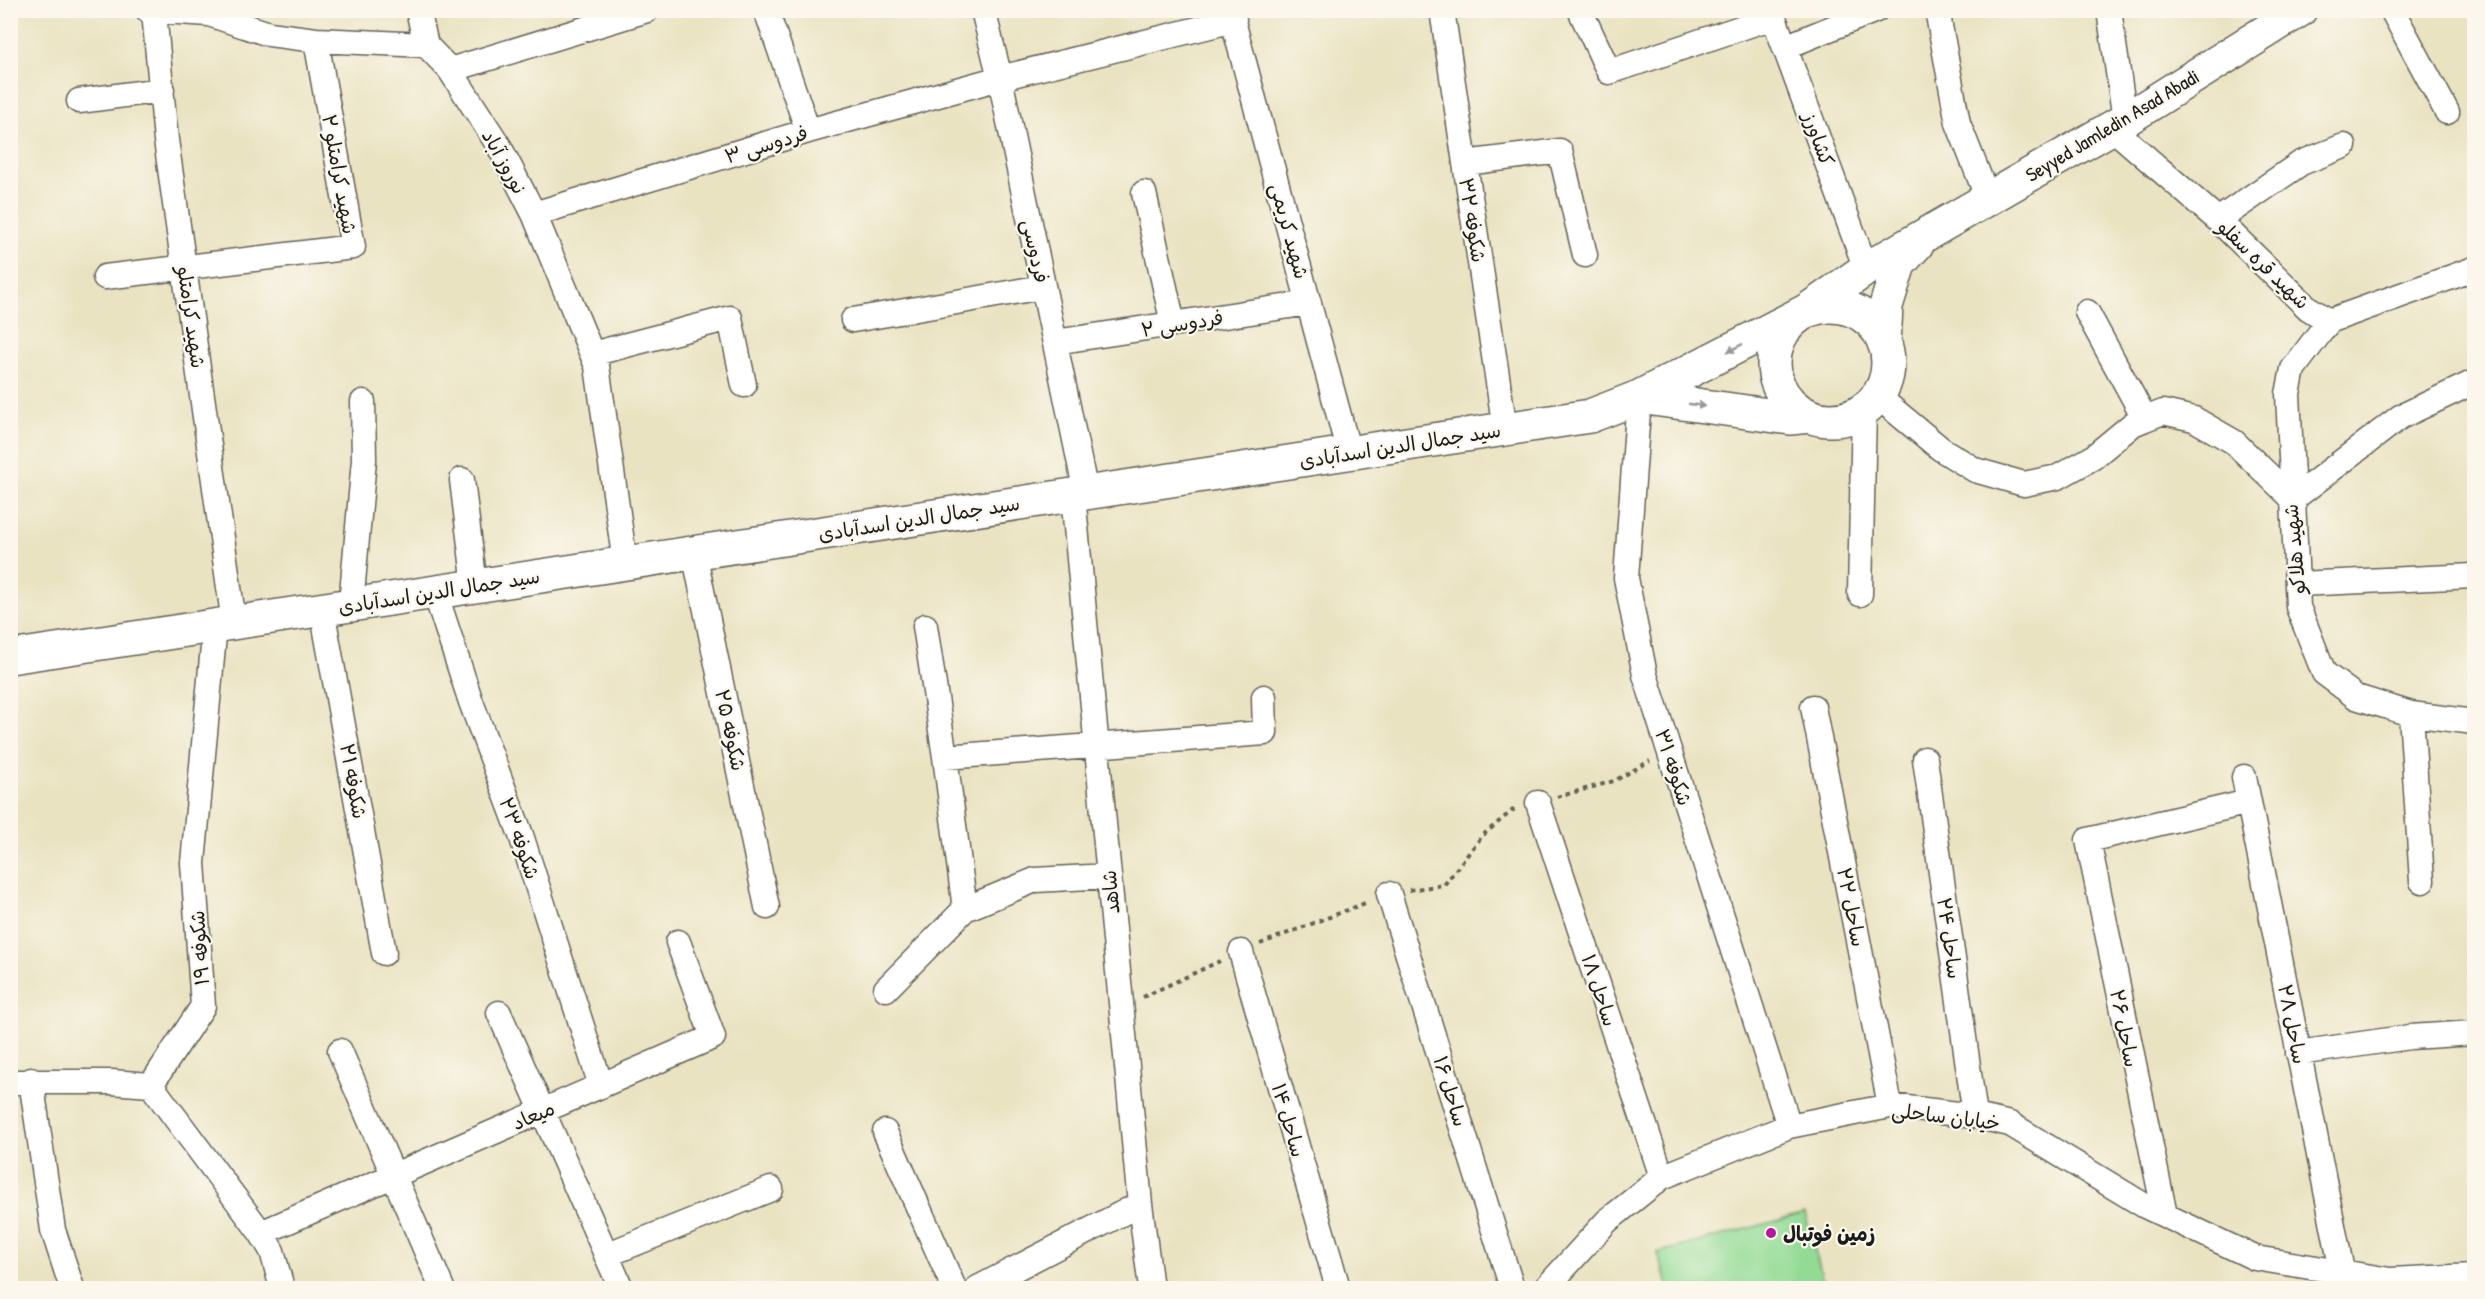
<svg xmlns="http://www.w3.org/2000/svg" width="2485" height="1299" viewBox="0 0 2485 1299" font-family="'Patrick Hand','Playpen Sans Arabic',sans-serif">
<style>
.pitch{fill:#93db95;stroke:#587c58;stroke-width:1.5}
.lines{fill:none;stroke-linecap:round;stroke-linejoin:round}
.street-casing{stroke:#646256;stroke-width:27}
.secondary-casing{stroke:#646256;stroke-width:36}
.path{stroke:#646256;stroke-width:4;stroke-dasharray:4.5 4.5;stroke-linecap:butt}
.street{stroke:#fff;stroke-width:24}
.secondary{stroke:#fff;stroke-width:33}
.oneway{fill:#999}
.poi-dot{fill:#b5179e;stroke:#fbf7ec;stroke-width:2}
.labels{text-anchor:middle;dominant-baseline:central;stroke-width:4.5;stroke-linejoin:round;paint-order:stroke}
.street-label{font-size:20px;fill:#1c1c1c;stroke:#fbf7ec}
.poi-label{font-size:20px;font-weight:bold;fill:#1c1c1c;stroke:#fbf7ec;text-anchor:start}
</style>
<rect width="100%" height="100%" fill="#fbf7ec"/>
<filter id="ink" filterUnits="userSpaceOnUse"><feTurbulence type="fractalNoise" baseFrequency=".0167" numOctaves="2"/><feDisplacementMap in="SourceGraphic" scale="12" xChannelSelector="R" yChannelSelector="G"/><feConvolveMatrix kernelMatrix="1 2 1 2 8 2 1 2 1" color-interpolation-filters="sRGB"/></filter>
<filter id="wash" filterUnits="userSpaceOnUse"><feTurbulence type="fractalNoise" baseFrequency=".008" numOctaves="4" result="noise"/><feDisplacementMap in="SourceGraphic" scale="24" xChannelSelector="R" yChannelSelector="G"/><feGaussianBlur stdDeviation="1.35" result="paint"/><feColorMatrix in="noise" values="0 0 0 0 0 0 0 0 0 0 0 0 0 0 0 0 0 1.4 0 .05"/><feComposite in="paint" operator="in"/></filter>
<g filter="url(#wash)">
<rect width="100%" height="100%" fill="#eae3c2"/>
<!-- pitch -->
<path class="pitch" d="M1805,1213L1825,1288H1669L1657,1253Z"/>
</g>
<g filter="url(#ink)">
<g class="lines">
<defs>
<path id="street" d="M148,10L209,14L269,34L316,40L426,45L450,70L499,146L534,214L592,354L597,366L625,563
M418,10L426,45
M766,10L808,131
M983,10L1000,78L1086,493
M1230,10L1349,453
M1442,10L1505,429
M1580,10L1609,72L1773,17
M1771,10L1866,269
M2109,10L2125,120
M2392,10L2447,112
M154,12L166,140L234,623
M1938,15L1958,123L1988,199
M1785,47L1876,10
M450,70L647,10
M79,101L162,90
M2111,127L2218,220L2308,308L2329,321L2474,269
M1465,163L1560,151L1585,255
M1144,193L1173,324
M534,214L808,131L1000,78L1234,20
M2218,220L2301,163L2344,146
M105,277L353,247L316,40
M2087,312L2145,419
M853,320L1043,287
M1055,342L1309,303
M592,354L730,318L744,385
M1877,396L1941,449L1975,470L2024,484L2058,477L2092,458L2133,424L2145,419L2163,412L2194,419L2234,442L2293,499L2298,607L2324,673L2356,697L2411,714L2474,722
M1639,397L1626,578L1645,675L1789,1126
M462,480L475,586
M1073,495L1140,1204L1151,1288
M2293,499L2400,417L2474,382
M2293,499L2288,394L2293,369L2329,321
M694,552L767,907
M2297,584L2474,576
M435,592L471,702L521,835L601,1086
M1860,594L1864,409
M351,605L364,460L363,402
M322,609L384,953
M215,625L193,863L203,1006L151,1085L261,1233L272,1251L282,1288
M925,626L945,757L965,909
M1813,707L1890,1106
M2411,714L2422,881
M945,757L1265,733L1264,697
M1925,759L1975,1116
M2244,777L2342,1271
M1538,803L1662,1177
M1389,894L1512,1288
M1241,952L1338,1288
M886,989L965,909L1035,880L1109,876
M499,1013L621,1288
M340,1051L442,1288
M2298,1053L2410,1037L2474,1033
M31,1080L53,1230L72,1288
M10,1082H111L151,1085
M885,1132L954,1288
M2165,1215L2088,840L2249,802
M261,1233L713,1037L678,942
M606,1255L771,1189
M978,1288L1140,1204
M1546,1288L1607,1221L1662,1177L1789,1126L1890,1106L1975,1116L2010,1124L2145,1206L2255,1258L2390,1280L2474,1276"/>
<path id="secondary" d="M1774 363a57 57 0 1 1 114 0a57 57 0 1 1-114 0Z
M1884,343L1886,306L1899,264L1918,243
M1639,397L1790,418L1810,416
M10,657L1590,416L1639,397L1806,311L1866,269L2125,120L2300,10"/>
</defs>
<!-- street casing -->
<use href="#street" class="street-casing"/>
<!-- secondary casing -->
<use href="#secondary" class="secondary-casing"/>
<!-- path -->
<path class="path" d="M1557,797L1614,781L1650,761
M1409,890L1444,885L1483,835L1513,810L1518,809
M1260,944L1368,902
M1143,997L1220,961"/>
<!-- street -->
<use href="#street" class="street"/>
<!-- secondary -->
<use href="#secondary" class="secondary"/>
</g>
<!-- one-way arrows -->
<defs><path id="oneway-solid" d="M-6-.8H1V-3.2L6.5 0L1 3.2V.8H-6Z" transform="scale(1.5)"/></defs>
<g class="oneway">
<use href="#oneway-solid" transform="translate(1735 348) rotate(153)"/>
<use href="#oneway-solid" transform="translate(1697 405) rotate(8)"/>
</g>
</g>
<!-- markers -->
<circle class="poi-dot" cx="1771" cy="1233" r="6"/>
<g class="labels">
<!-- street labels -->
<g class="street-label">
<text transform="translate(2112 125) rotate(-31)">Seyyed Jamledin Asad Abadi</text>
<text transform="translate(1819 139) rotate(70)">کشاورز</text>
<text transform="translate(766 144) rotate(-17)">فردوسی ۳</text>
<text transform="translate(505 162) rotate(61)">نوروز آباد</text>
<text transform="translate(340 174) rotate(80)">شهید کرامتلو ۲</text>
<text transform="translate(1473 220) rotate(81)">شکوفه ۳۲</text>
<text transform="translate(1290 231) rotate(75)">شهید کریمی</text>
<text transform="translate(1036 251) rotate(78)">فردوسی</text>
<text transform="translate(2264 264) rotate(44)">شهید قره سفلو</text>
<text transform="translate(192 317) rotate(82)">شهید کرامتلو</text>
<text transform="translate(1182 323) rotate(-9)">فردوسی ۲</text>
<text transform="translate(1400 445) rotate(-9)">سید جمال الدین اسدآبادی</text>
<text transform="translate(919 518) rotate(-9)">سید جمال الدین اسدآبادی</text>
<text transform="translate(2294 549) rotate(-95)">شهید هلاکو</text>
<text transform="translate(439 591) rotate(-9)">سید جمال الدین اسدآبادی</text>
<text transform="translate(731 730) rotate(78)">شکوفه ۲۵</text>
<text transform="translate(1674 767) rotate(72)">شکوفه ۳۱</text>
<text transform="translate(354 781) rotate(80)">شکوفه ۲۱</text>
<text transform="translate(520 838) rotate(71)">شکوفه ۲۳</text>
<text transform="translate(1110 892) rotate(-95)">شاهد</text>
<text transform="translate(1852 907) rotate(79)">ساحل ۲۲</text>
<text transform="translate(1950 938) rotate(82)">ساحل ۲۴</text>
<text transform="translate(199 948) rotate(-94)">شکوفه ۱۹</text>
<text transform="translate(1600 990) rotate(72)">ساحل ۱۸</text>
<text transform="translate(2293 1024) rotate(79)">ساحل ۲۸</text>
<text transform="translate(2125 1028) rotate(79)">ساحل ۲۶</text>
<text transform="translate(1451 1091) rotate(73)">ساحل ۱۶</text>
<text transform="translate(533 1115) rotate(-23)">میعاد</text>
<text transform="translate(1946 1116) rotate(7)">خیابان ساحلی</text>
<text transform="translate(1289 1120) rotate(74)">ساحل ۱۴</text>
</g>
<!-- poi labels -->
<g class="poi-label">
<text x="1783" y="1233">زمین فوتبال</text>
</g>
</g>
<!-- margin -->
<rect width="2485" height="1299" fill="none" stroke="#fbf7ec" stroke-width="36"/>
</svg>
